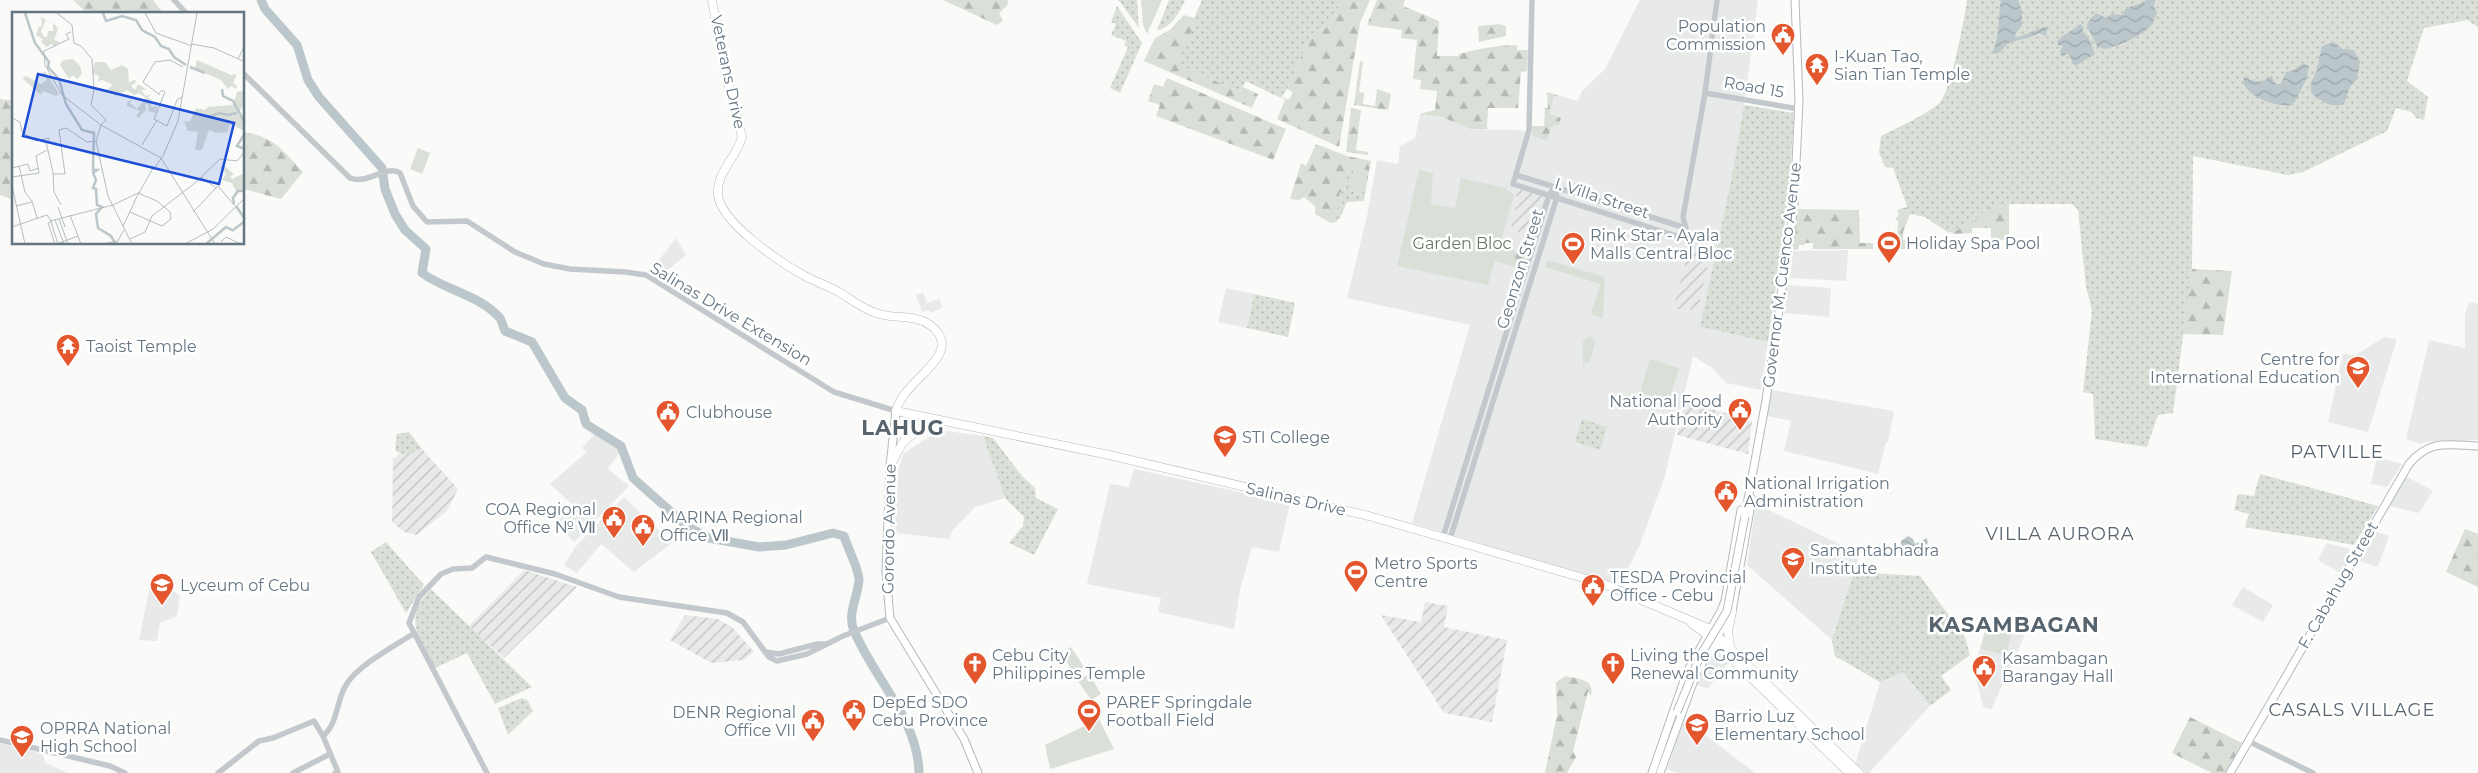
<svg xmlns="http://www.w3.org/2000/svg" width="2478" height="773" viewBox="0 0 2478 773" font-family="Montserrat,sans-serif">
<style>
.built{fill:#e8e9e9}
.industrial{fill:url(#industrial-furrows)}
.grass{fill:url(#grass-dots)}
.forest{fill:url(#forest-firs)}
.park{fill:#dadfd7}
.water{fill:url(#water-waves)}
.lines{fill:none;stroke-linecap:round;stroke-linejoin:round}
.river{stroke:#bbc7cb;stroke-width:9}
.secondary-casing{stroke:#b3babf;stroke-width:9}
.primary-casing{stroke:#b5babe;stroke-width:9}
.tertiary{stroke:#c3c8cc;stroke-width:5.5}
.secondary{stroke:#fff;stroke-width:7}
.primary{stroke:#fff;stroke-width:8}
.secondary-bridge-casing{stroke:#b3babf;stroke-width:9;stroke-linecap:butt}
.secondary-bridge{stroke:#fff;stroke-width:7}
.labels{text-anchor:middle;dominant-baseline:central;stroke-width:5;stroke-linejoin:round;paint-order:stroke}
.poi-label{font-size:16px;fill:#657683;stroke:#fff;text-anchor:start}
.street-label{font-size:16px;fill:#657683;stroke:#fff}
.park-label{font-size:16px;fill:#687a64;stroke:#fff}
.neighbourhood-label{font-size:18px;letter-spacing:1px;fill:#57646e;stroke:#fff}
.district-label{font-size:21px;font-weight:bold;letter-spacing:1px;fill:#57646e;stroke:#fff}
.inset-river{fill:none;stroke:#bbc7cb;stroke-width:2.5}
.inset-road{fill:none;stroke:#b5bdc2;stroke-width:1}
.view{fill:#1d4ed8;fill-opacity:0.15;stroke:#1d4ed8;stroke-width:2.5}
.inset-edge{fill:none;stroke:#657683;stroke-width:2.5}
</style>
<defs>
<pattern id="industrial-furrows" width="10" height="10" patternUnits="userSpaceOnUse" patternTransform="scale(1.25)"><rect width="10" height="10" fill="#e8e9e9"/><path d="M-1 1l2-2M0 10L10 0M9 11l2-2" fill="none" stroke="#c0c1c2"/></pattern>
<pattern id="grass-dots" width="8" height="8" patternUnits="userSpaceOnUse" patternTransform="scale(1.25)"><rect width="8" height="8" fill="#dadfd7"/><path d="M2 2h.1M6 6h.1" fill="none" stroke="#b4b9b4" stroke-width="1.8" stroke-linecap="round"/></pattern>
<pattern id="forest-firs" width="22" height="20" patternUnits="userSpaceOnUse" patternTransform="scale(1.25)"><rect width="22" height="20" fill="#dadfd7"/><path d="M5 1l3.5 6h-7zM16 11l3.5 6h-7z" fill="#b4b9b4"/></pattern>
<pattern id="water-waves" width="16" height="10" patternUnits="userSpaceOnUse" patternTransform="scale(1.25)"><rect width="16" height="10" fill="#bbc7cb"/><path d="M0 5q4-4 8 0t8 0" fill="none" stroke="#9ca6aa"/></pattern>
</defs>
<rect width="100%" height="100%" fill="#fafaf8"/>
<!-- built -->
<path class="built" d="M1640,0H1758L1744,105L1731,181L1700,327L1768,342L1761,390L1726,383L1712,368L1693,356L1665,476L1641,542L1620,585L1412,523L1470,325L1347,298L1367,216L1377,160L1398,164L1400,146L1415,138L1420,114L1442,117L1470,129L1518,130L1542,137L1553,94L1578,101L1582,91L1605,69Z
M676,238L686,255L657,279L649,273Z
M1848,250L1846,281L1790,278L1793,251Z
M1788,285L1831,288L1829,317L1784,313Z
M1226,288L1254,294L1247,328L1218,322Z
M923,292L927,303L939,299L943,307L931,313L929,310L922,312L916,295Z
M2469,302L2478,304V440L2426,442L2420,444L2406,439L2429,340L2465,348V315Z
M2384,337L2397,339L2368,432L2328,422L2343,353L2354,356Z
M1772,390L1894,411L1888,442H1886L1878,474L1784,451L1791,421L1767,416Z
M940,430L983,436L1005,498L975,507L953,530L949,539L895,533L898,469L904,453Z
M596,432L621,451L608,469L629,486L574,542L556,523L573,505L550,484L587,452L582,448Z
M2377,457L2402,464L2387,487L2371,484Z
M1134,469L1290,503L1279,552L1252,547L1240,590L1234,629L1158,612L1161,598L1087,584L1110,484L1129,487Z
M2406,476L2433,491L2419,513L2389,506Z
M624,497L672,543L634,572L601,544L577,573L564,565L576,546Z
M1756,504L1860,554L1832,640L1747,565Z
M2377,532L2389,536L2378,567L2360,561Z
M2327,543L2354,550L2340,573L2318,560Z
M152,576L180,596L177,616L160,623L157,641L139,640Z
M2243,587L2273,605L2263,622L2232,605Z
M1987,623L2010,628L2025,635L1991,710L1983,707L1974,669Z
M1723,653L1731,661L1720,671L1708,689L1697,685L1708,658L1714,654Z
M1903,672L1930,706L1869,773H1864L1855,766L1856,762L1880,682Z
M1684,718L1690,723L1755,773H1677L1667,769Z
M0,743L43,754L45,763L68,773H0Z"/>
<!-- industrial -->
<path class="industrial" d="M1516,188L1544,197L1530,242L1511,225L1519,197L1514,195Z
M1690,246L1711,251L1697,313L1684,306L1680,309H1673Z
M1685,401L1752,421L1748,454L1677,435Z
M422,449L458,489L447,511L417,535L404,532L392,522L393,458L397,457L398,454H405Z
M524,570L577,587L504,658L469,626Z
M1425,602L1448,606L1444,627L1507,640L1492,722L1444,713L1381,615L1421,622Z
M685,615L718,619L733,628L754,652L744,660L711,663L670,640Z"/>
<!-- grass -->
<path class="grass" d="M1118,0H1137L1139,28L1120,2Z
M1169,0H1185C1180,12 1171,28 1157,30Z
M1202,0H1342L1329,27L1311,34L1287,89L1281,98L1246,81L1240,92L1176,64L1196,20L1194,18Z
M1967,0H2478V27L2467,20L2424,28L2407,81L2428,97L2424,120L2416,118L2412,112L2396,108L2387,131L2303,172L2288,175L2193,156L2192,269L2173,413L2158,415L2147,447L2095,439L2093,394L2083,392L2092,310L2086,287L2078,210L2072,204H1992L1970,225L1949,233L1925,217L1910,214L1893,168L1885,167L1879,152L1881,136C1895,129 1932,112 1941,101C1952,85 1964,21 1967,0Z
M1117,6L1142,43L1120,93L1110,88L1128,47L1124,45L1126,41L1111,35L1116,24L1111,22Z
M1744,105L1794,113L1789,194L1768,342L1700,327L1731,181Z
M1348,166L1354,168L1349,191L1361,194L1367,171H1369L1364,201L1347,202L1340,218L1336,222L1331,215L1342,203L1339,193L1344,192Z
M1254,294L1295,303L1288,337L1247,328Z
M1582,419L1607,427L1600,450L1575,442Z
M409,432L422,449C412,452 403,458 395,450L397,434Z
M983,436L993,438L1022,476L1035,488L1036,498L1058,509L1034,555L1009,543L1023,526L1024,517L1005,498Z
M2260,474L2378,506L2354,545C2318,537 2281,534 2245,527L2249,514L2234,510L2238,494L2254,496Z
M386,542L424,585L406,613L371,552Z
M1854,572L1920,576L1965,637L1970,655L1941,676L1951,690L1930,706L1903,672L1880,682L1835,656L1832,640Z
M431,589L532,687L495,704L467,653L435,668C419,637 402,619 431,589Z
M522,698L528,701L533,711L508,735L498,708Z"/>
<!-- forest -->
<path class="forest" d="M73,0H153L164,14H93L86,12Z
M943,0H1008L1007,6L999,13L1003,21L997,25Z
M1342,0H1370L1360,23L1339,147L1277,119L1285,100L1281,97L1289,100L1293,92L1287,89L1311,34L1329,27Z
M1377,0H1405L1403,6L1439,21L1437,56H1458L1459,54C1477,49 1498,45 1517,45V50H1528L1527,71L1521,72L1518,108H1488L1487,129H1470L1442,117L1420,114L1435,110L1437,91L1420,89L1421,80L1413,79L1417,40L1401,38L1402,30L1367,25Z
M1184,15L1197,19L1177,64L1240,92L1243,87L1258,94L1252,108L1144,61L1155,38L1170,30Z
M1499,24L1506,26V36L1479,42L1478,26Z
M1360,61L1363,62L1359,92L1364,93L1363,104L1375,106L1377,89L1391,94L1388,110L1354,105Z
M1167,78L1286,129L1273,160L1156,116L1160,105L1148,101L1154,84L1163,87Z
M1547,92L1559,96H1554L1549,114L1561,118L1559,124L1551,127L1547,141L1532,136V126H1544L1545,108H1548Z
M0,99L14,101V200L0,195Z
M1351,108L1361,110L1356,150L1368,152V155L1346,152Z
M244,132C274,137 283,150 303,172L281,199L244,189Z
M1316,144L1347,156L1371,161L1369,171L1348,167L1344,192L1339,193L1342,203L1331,215L1336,222L1331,223L1315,214V206L1304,197L1299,200L1290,199L1301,163L1306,166Z
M1992,204H2009V240L1991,239V228H1972V233L1953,234L1952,232L1970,225Z
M1908,207L1910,214L1903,232V240L1908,241V249H1897L1898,221L1895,219L1899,215L1897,210Z
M1796,209L1859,210L1860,243H1873V249H1813V243H1805L1804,245H1799L1798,250L1791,249Z
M1499,244L1526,257L1515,291L1509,289L1515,267L1494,261Z
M2192,269L2232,271L2223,335L2182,334Z
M2465,529L2478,534V587L2446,572Z
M1566,676C1578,679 1595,679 1591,695L1588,691L1573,752L1576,757L1567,773H1545L1557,715L1556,682Z
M2190,717L2242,743L2225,773H2212L2172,753Z"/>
<!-- park -->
<path class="park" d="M1141,0H1162L1147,34L1143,25Z
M418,148L430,153L422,174L410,169Z
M1354,168L1367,171L1362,194L1349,191Z
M1419,170L1433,173L1431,204L1455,208L1461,178L1505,188L1514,195L1488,285L1397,266Z
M1547,260L1605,277L1603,318L1591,314L1600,284L1545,267Z
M1588,337L1593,338L1595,343L1589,363L1585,362L1583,370V341Z
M1650,359L1679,368L1668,402L1640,393Z
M1987,626L2012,633L2006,655L1981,649Z
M1071,647L1084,667L1074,673L1061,653Z
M1089,674L1101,694L1091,700L1078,681Z
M1099,719L1114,749L1050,769L1045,745Z"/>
<!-- water -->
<path class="water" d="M2001,0H2018L2022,11V26L2015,34L2016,38L2044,27L2047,28L2046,36L2039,33C2030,39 2020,39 2011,42C2004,45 2003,52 1995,54L1993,51C2000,36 1998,17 2001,0Z
M2146,2L2153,4L2157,13C2154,17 2153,24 2150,27C2137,38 2120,46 2104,49L2097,46L2087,26L2088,22L2096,13L2106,18L2112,14L2123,15L2126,8Z
M2080,24L2083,26V32L2088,37L2095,54L2075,66L2068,53L2062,57L2060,51L2063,46L2058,45L2057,42C2062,34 2073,31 2080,24Z
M2334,42L2343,49L2354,50L2360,62L2357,79L2350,87L2344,104C2337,106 2331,106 2324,102C2299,89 2316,80 2318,65C2319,59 2320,53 2322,46Z
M2303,63L2309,66L2307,78L2293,105C2278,108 2239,95 2244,77C2255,82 2262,84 2271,76L2276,84H2281L2286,72L2294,70Z
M1908,536L1913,539L1915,544L1927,538L1928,548L1923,557L1920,554L1909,556L1902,551L1901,541Z"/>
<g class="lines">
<!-- river -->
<path class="river" d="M261,0L265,9L297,45L308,80L319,97L382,168L385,189L395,214L405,230L426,249L422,273C445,290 479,295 499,317C502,320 503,327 505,331L532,342L565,398L582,410L586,424L621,446L633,478L688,527L709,538L759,547L786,545L833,533L844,536C847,547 859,569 859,580C858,596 848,612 853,628C872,677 918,718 919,773
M2149,3L2151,0"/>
<defs>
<path id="secondary" d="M896,411L890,466L886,572L890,618L964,739L978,773
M1745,516L1766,400L1794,205L1799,100L1795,0
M1652,773L1687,672L1721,611L1725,601L1741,510
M1660,773L1697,672L1732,611L1752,499
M2230,773L2409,464C2430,439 2448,445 2478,446"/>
<path id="primary" d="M712,0L724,67L742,137C737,157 716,172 718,195C721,223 781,263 805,276C816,282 828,286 839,292C852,300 864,310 879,314C895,319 915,314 930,325C936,329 942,337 942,344C941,367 903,384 896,411L1109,455L1369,516L1604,584L1710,629L1859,773
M890,466L903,442L932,419
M1692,624L1715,640L1742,669L1849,773
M1730,647L1728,632L1732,612
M1706,655L1714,651L1725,650"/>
</defs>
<!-- secondary casing -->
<use href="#secondary" class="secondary-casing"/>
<!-- primary casing -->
<use href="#primary" class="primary-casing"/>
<!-- tertiary -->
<path class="tertiary" d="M174,0L187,14
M1532,0L1529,130L1513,184L1683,238L1686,228L1683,217L1705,93L1717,0
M244,74L350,178C367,185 387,164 400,173L413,206L427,222L467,221L515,252L544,264L570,269L625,272L646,275L834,392L896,411
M1705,93L1799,109
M1516,175L1686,228
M1443,537L1549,195L1555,187
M1450,539L1557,197L1555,187
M766,652L779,654L817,644H826
M323,736C338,724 336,701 346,685C357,666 394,646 413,634
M0,740L110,766L125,773
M2248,741L2313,773
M218,773L259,741L273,738L314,721L323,736L338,772L335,773
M293,773L330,754
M487,773L409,623L419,597L441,574L453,569L472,568L486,557L555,574L619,597L727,613L743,622L769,657L777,661L807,654L843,636L890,618"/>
<!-- secondary -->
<use href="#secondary" class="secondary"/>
<!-- primary -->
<use href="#primary" class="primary"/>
<defs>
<path id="secondary-bridge" d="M1677,712L1700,656L1727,611L1745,516"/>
</defs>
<!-- secondary-bridge casing -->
<use href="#secondary-bridge" class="secondary-bridge-casing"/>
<!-- secondary-bridge -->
<use href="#secondary-bridge" class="secondary-bridge"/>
</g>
<!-- icons -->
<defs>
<symbol id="civic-pin" viewBox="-11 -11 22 30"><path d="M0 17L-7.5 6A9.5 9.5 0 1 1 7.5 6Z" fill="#e4572e" stroke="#fff"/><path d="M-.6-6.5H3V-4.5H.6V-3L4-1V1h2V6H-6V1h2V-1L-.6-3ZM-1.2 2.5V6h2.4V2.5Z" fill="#fff"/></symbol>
<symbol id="temple-pin" viewBox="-11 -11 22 30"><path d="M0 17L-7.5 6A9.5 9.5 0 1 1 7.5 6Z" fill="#e4572e" stroke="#fff"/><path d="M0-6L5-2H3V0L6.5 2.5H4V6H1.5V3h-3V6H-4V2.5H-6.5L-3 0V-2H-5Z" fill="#fff"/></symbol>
<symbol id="stadium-pin" viewBox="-11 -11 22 30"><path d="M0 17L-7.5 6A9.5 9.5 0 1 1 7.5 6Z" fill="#e4572e" stroke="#fff"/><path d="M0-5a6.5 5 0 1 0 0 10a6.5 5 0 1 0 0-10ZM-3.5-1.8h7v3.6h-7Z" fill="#fff"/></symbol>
<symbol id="school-pin" viewBox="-11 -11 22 30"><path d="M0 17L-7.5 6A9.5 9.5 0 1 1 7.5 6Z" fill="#e4572e" stroke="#fff"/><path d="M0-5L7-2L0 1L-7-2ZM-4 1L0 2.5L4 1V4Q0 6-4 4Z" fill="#fff"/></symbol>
<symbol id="university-pin" viewBox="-11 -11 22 30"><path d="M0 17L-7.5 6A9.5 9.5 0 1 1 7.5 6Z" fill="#e4572e" stroke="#fff"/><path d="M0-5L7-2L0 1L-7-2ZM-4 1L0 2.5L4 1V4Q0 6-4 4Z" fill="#fff"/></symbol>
<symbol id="church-pin" viewBox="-11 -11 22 30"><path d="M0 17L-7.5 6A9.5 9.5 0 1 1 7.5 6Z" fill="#e4572e" stroke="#fff"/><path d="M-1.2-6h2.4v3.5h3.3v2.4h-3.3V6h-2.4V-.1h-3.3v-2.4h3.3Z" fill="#fff"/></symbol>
</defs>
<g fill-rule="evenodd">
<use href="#civic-pin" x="1769" y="21" width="28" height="38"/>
<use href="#temple-pin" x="1803" y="51" width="28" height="38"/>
<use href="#stadium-pin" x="1875" y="229" width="28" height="38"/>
<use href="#stadium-pin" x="1559" y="230" width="28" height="38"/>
<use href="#temple-pin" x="54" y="332" width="28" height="38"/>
<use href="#school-pin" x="2344" y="354" width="28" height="38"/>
<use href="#civic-pin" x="1726" y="396" width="28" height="38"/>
<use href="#civic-pin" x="654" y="398" width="28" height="38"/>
<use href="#university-pin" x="1211" y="423" width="28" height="38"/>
<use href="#civic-pin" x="1712" y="478" width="28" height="38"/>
<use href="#civic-pin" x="600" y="504" width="28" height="38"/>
<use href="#civic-pin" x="629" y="512" width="28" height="38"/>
<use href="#school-pin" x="1779" y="545" width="28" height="38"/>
<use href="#stadium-pin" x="1342" y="558" width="28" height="38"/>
<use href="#university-pin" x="148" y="571" width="28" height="38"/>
<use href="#civic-pin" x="1579" y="572" width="28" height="38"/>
<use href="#church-pin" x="961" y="650" width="28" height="38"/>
<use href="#church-pin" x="1599" y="650" width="28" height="38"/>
<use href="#civic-pin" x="1970" y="653" width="28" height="38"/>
<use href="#civic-pin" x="840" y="697" width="28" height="38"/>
<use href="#stadium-pin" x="1075" y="697" width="28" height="38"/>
<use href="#civic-pin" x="799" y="707" width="28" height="38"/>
<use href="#school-pin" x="1683" y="711" width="28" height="38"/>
<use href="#school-pin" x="8" y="723" width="28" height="38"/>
</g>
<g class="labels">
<!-- poi labels -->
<g class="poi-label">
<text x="1766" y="26" text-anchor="end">Population<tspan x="1766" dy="18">Commission</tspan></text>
<text x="1834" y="56">I-Kuan Tao,<tspan x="1834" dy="18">Sian Tian Temple</tspan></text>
<text x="1590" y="235">Rink Star - Ayala<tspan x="1590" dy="18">Malls Central Bloc</tspan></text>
<text x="1906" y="243">Holiday Spa Pool</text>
<text x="86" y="346">Taoist Temple</text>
<text x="2340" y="359" text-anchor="end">Centre for<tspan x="2340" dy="18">International Education</tspan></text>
<text x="1722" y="401" text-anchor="end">National Food<tspan x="1722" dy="18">Authority</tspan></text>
<text x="686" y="412">Clubhouse</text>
<text x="1242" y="437">STI College</text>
<text x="1744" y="483">National Irrigation<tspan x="1744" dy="18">Administration</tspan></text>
<text x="596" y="509" text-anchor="end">COA Regional<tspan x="596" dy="18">Office № Ⅶ</tspan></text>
<text x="660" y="517">MARINA Regional<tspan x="660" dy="18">Office Ⅶ</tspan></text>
<text x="1810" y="550">Samantabhadra<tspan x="1810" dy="18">Institute</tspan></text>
<text x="1374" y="563">Metro Sports<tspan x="1374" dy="18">Centre</tspan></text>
<text x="1610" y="577">TESDA Provincial<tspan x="1610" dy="18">Office - Cebu</tspan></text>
<text x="180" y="585">Lyceum of Cebu</text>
<text x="992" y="655">Cebu City<tspan x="992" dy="18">Philippines Temple</tspan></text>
<text x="1630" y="655">Living the Gospel<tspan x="1630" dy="18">Renewal Community</tspan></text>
<text x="2002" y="658">Kasambagan<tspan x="2002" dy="18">Barangay Hall</tspan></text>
<text x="872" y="702">DepEd SDO<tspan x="872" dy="18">Cebu Province</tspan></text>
<text x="1106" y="702">PAREF Springdale<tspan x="1106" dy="18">Football Field</tspan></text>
<text x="796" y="712" text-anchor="end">DENR Regional<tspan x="796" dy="18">Office VII</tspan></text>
<text x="1714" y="716">Barrio Luz<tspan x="1714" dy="18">Elementary School</tspan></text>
<text x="40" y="728">OPRRA National<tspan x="40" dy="18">High School</tspan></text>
</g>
<!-- street labels -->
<g class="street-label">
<text transform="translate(728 72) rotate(78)">Veterans Drive</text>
<text transform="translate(1754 87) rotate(10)">Road 15</text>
<text transform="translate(1602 198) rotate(18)">I. Villa Street</text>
<text transform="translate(1520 269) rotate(-73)">Geonzon Street</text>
<text transform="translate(1782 275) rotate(-83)">Governor M. Cuenco Avenue</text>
<text transform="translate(731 314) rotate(31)">Salinas Drive Extension</text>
<text transform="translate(1296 499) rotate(13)">Salinas Drive</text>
<text transform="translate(889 529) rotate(-89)">Gorordo Avenue</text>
<text transform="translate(2338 585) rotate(-60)">F. Cabahug Street</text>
</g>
<!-- park labels -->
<g class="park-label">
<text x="1462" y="243">Garden Bloc</text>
</g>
<!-- neighbourhood labels -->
<g class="neighbourhood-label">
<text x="2337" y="452">PATVILLE</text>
<text x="2060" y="534">VILLA AURORA</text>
<text x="2352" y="710">CASALS VILLAGE</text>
</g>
<!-- district labels -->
<g class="district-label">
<text x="903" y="427">LAHUG</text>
<text x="2014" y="624">KASAMBAGAN</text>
</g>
</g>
<!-- overview -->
<g transform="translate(12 12)">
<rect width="232" height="232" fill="#fafaf8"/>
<path d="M229,79L232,81V96L230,95L226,101L232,111V119L221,113H217L216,120L204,121L197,118L190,138H183L186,120L176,119L172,110L178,109L184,96L193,98L196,95L221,93L225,80Z" fill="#dadfd7"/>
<path d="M29,5L34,8L29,19L32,25H35L36,19H41V10L46,17L42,28L48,30L43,34L39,32L35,35L29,30L31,27L24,23L27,15L30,14ZM61,47L68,54L70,62L65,67L61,63L57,67L48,53L51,48ZM83,50H93L99,58L110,53L116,57L117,71L121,68L125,69L119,74L123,78L126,72L135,78H129L134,84L140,82L135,86L139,87V95L145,94L144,101L136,99L137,94L133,91L134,98L127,106L124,104L128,99L115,94V90L120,87L118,91L125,97L134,86L127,81L122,83L115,78L104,84L95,78L101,73L91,68L86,69L87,64L80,61ZM33,59L47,82L44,84L31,79L29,83L10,66L14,64L29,72L35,68L30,61ZM211,153L222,162L218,165L220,167L232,161V179L228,178L221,183L224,179L220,171L210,168L214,162L208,156Z" fill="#dadfd7"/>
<path d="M185,48L219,63L225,62L221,71L225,74L224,77L219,74L216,77L209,68L183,57Z" fill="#dadfd7"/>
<path class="inset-river" d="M13,1L23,31L37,50L36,55L47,67L54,92L70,118L82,121L81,158H85L81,161L84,168L81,176L84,177L85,193L90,195L84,202L86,216L99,224L103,231M91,1L94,9L110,4L124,8L130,18L143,25L149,34L157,37L162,45L174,53M178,55L193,61M210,77L211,84L221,89L233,111M196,105L207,101L216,103L225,101M233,121L225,134L233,137M222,192L221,186L226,179H233M224,194L233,207M220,219L233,209M194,232L214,215L220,218"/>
<path class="inset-road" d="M45,1L60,13L62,31L69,34L80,47L82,77L79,93L94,108L89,113L84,129L96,184L120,232M133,1L144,21L180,34M59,20L54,22L57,27L32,39L33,53L50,83L89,113M179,32L202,36L233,50M226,47L233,33M146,82L150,78L153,80L142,107L155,114L165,88L170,85M148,83L131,70L143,50L158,48L171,55M0,106L8,110L10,120L24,129L37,126V128M89,113L149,146L203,232M37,129L34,130L41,160L42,180L49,193M130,133L145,108M7,154L13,180L20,189L25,206M0,156L16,152L18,159L27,156M141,158L151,144L166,109L185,1M41,162H53L47,118L54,116L75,130L84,129M0,165L27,161L24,144L35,138M189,165L204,176M0,174L13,232M122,190L141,156M4,194L20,190M46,195L53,215M118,200L150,214L159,207L158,200L145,189L126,181M181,200L206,174L223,194M58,203L69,232M47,207L56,232M43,208L52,232M38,209L101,193L126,181M111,214L123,189M0,215L35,203L40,210M118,227L133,220L140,204L183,171L208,147L225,149L233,139M209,230L214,225L229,232M43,232L36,211L39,210L46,232M45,232L66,224M90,232L105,229M104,232L112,218M173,232L201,217L233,186"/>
<path class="view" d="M26,62L222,111L207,172L11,124Z"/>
<rect width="232" height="232" class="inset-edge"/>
</g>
</svg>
